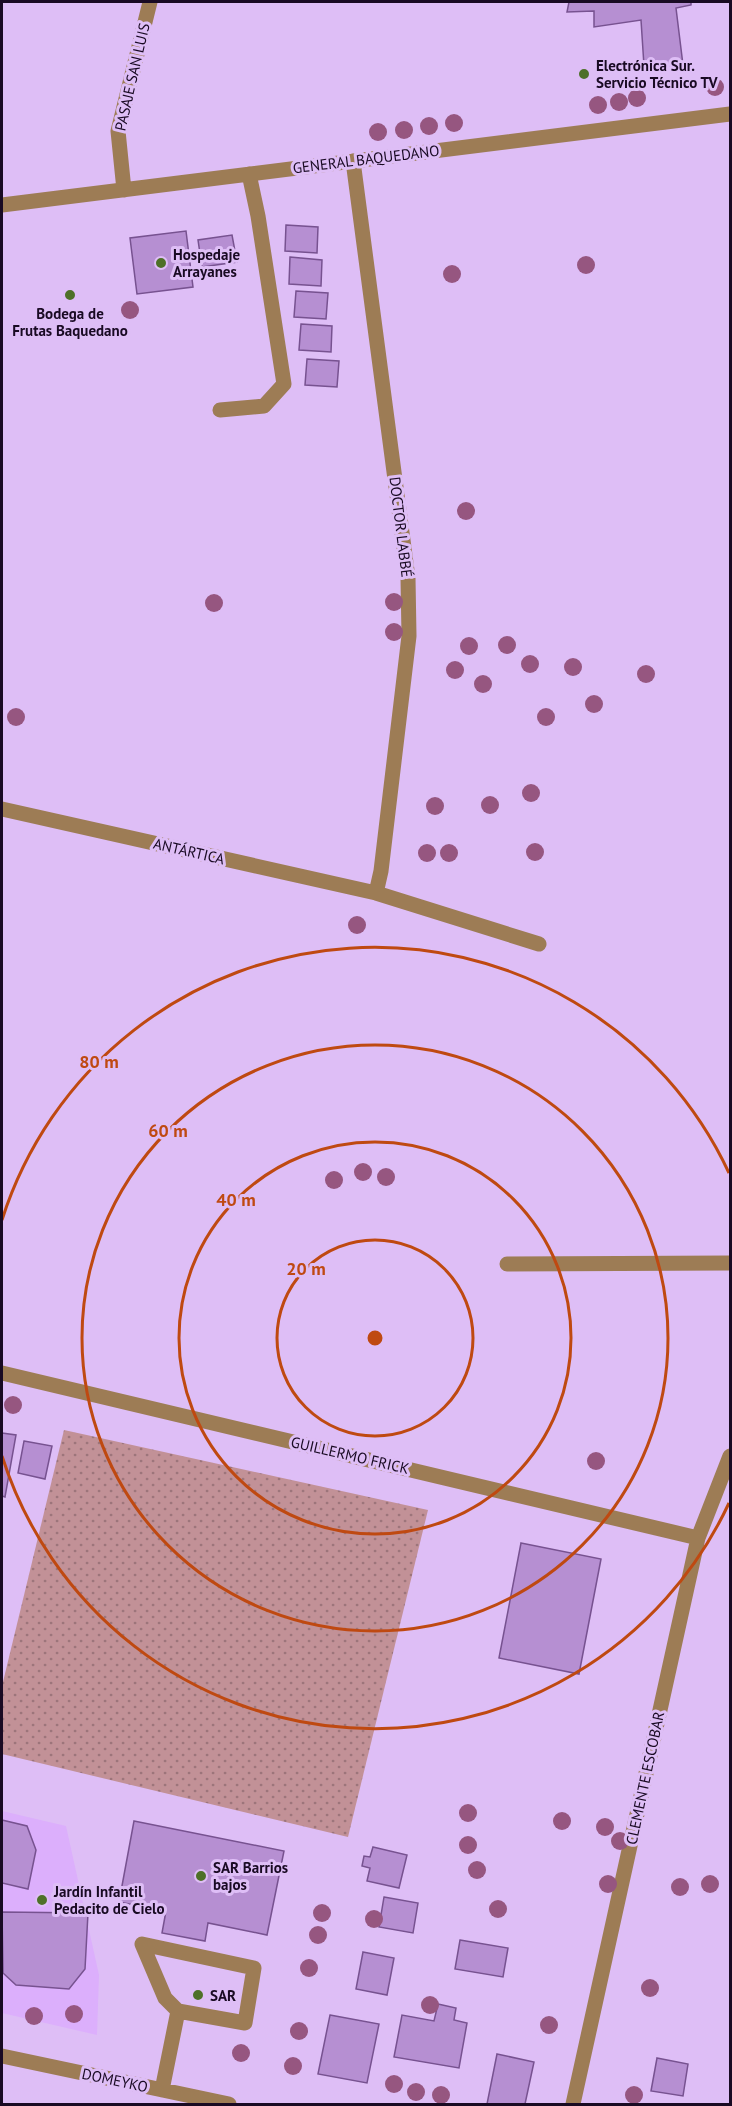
<svg xmlns="http://www.w3.org/2000/svg" width="732" height="2106" viewBox="0 0 732 2106" font-family="'PT Sans',sans-serif">
<style>
.built{fill:#dcaffc}
.grass{fill:url(#grass-dots)}
.building{fill:#b68fd2;stroke:#775290;stroke-width:1.5}
.lines{fill:none;stroke-linecap:round;stroke-linejoin:round}
.minor{stroke:#9d7c55;stroke-width:15}
.tree{fill:#965680}
.ring{fill:none;stroke:#bf4911;stroke-width:3}
.poi-dot{fill:#4e7028;stroke:#debef6;stroke-width:2}
.labels{text-anchor:middle;dominant-baseline:central;stroke-width:6;stroke-linejoin:round;paint-order:stroke}
.poi-label{font-size:15px;font-weight:bold;fill:#190a23;stroke:#debef6;text-anchor:start}
.street-label{font-size:15px;fill:#190a23;stroke:#debef6}
.centre{fill:#bf4911;stroke:#debef6;stroke-width:3}
.ring-label{font-size:18px;text-anchor:middle;font-weight:bold;fill:#bf4911;stroke:#debef6;stroke-width:6;stroke-linejoin:round;paint-order:stroke}
</style>
<defs>
<pattern id="grass-dots" width="8" height="8" patternUnits="userSpaceOnUse" patternTransform="scale(1.5)"><rect width="8" height="8" fill="#c29197"/><path d="M2 2h.1M6 6h.1" fill="none" stroke="#9d757b" stroke-width="1.8" stroke-linecap="round"/></pattern>
</defs>
<rect width="100%" height="100%" fill="#debef6"/>
<!-- built -->
<path class="built" d="M2,1811L66,1826L99,1975L97,2035L2,2013Z"/>
<!-- grass -->
<path class="grass" d="M64,1430L428,1510L348,1837L2,1754V1686Z"/>
<!-- building -->
<path class="building" d="M569,2H691V5L676,8L683,65L644,66L641,20L594,27V11L567,12Z
M286,225L318,227L317,253L285,251Z
M186,231L193,287L137,294L130,238Z
M232,235L237,262L202,267L198,240Z
M290,257L322,260L321,286L289,284Z
M296,291L328,293L326,319L294,317Z
M301,324L332,326L331,352L299,350Z
M307,359L339,361L337,387L305,385Z
M2,1433L16,1435L5,1497L2,1496Z
M24,1441L52,1446L45,1479L18,1473Z
M521,1543L601,1559L579,1674L499,1658Z
M2,1820L27,1826L36,1850L28,1889L2,1883Z
M134,1821L284,1851L267,1935L208,1923L205,1941L162,1933L166,1911L119,1902Z
M373,1847L407,1855L399,1888L367,1881L370,1868L362,1866L364,1856L370,1857Z
M384,1897L418,1903L413,1933L379,1927Z
M2,1912L88,1913L85,1969L69,1989L16,1985L3,1973Z
M460,1940L508,1948L503,1977L455,1969Z
M363,1952L394,1958L387,1995L356,1989Z
M438,2004L456,2008L454,2020L467,2023L459,2068L394,2057L402,2015L434,2021Z
M330,2015L379,2024L367,2083L318,2074Z
M497,2054L534,2062L525,2104H487Z
M657,2058L688,2064L683,2096L651,2091Z"/>
<g class="lines">
<!-- minor -->
<path class="minor" d="M353,161L408,578L409,636L381,871L376,893
M124,190L118,131L150,2
M2,205L730,114
M220,410L264,406L284,384L258,216L249,174
M2,809L376,893L539,944
M507,1264L730,1263
M2,1373L698,1538
M2,2056L229,2104
M162,2090L178,2011L165,1998L142,1944L254,1968L245,2023L178,2011
M573,2104L698,1538L730,1456"/>
</g>
<!-- trees -->
<g class="tree">
<circle cx="715" cy="87" r="9"/>
<circle cx="637" cy="98" r="9"/>
<circle cx="619" cy="102" r="9"/>
<circle cx="598" cy="105" r="9"/>
<circle cx="454" cy="123" r="9"/>
<circle cx="429" cy="126" r="9"/>
<circle cx="404" cy="130" r="9"/>
<circle cx="378" cy="132" r="9"/>
<circle cx="586" cy="265" r="9"/>
<circle cx="452" cy="274" r="9"/>
<circle cx="130" cy="310" r="9"/>
<circle cx="466" cy="511" r="9"/>
<circle cx="394" cy="602" r="9"/>
<circle cx="214" cy="603" r="9"/>
<circle cx="394" cy="632" r="9"/>
<circle cx="507" cy="645" r="9"/>
<circle cx="469" cy="646" r="9"/>
<circle cx="530" cy="664" r="9"/>
<circle cx="573" cy="667" r="9"/>
<circle cx="455" cy="670" r="9"/>
<circle cx="646" cy="674" r="9"/>
<circle cx="483" cy="684" r="9"/>
<circle cx="594" cy="704" r="9"/>
<circle cx="16" cy="717" r="9"/>
<circle cx="546" cy="717" r="9"/>
<circle cx="531" cy="793" r="9"/>
<circle cx="490" cy="805" r="9"/>
<circle cx="435" cy="806" r="9"/>
<circle cx="535" cy="852" r="9"/>
<circle cx="427" cy="853" r="9"/>
<circle cx="449" cy="853" r="9"/>
<circle cx="357" cy="925" r="9"/>
<circle cx="363" cy="1172" r="9"/>
<circle cx="386" cy="1177" r="9"/>
<circle cx="334" cy="1180" r="9"/>
<circle cx="13" cy="1405" r="9"/>
<circle cx="596" cy="1461" r="9"/>
<circle cx="468" cy="1813" r="9"/>
<circle cx="562" cy="1821" r="9"/>
<circle cx="605" cy="1827" r="9"/>
<circle cx="620" cy="1841" r="9"/>
<circle cx="468" cy="1845" r="9"/>
<circle cx="477" cy="1870" r="9"/>
<circle cx="608" cy="1884" r="9"/>
<circle cx="710" cy="1884" r="9"/>
<circle cx="680" cy="1887" r="9"/>
<circle cx="498" cy="1909" r="9"/>
<circle cx="322" cy="1913" r="9"/>
<circle cx="374" cy="1919" r="9"/>
<circle cx="318" cy="1935" r="9"/>
<circle cx="309" cy="1968" r="9"/>
<circle cx="650" cy="1988" r="9"/>
<circle cx="430" cy="2005" r="9"/>
<circle cx="74" cy="2014" r="9"/>
<circle cx="34" cy="2016" r="9"/>
<circle cx="549" cy="2025" r="9"/>
<circle cx="299" cy="2031" r="9"/>
<circle cx="241" cy="2053" r="9"/>
<circle cx="293" cy="2066" r="9"/>
<circle cx="394" cy="2084" r="9"/>
<circle cx="416" cy="2092" r="9"/>
<circle cx="441" cy="2095" r="9"/>
<circle cx="634" cy="2095" r="9"/>
</g>
<!-- distance rings -->
<g class="ring">
<circle cx="375" cy="1338" r="98"/>
<circle cx="375" cy="1338" r="196"/>
<circle cx="375" cy="1338" r="293"/>
<path d="M729 1503A391 391 0 0 1 2 1456M2 1220A391 391 0 0 1 729 1173"/>
</g>
<!-- markers -->
<g class="poi-dot">
<circle cx="584" cy="74" r="6"/>
<circle cx="161" cy="263" r="6"/>
<circle cx="70" cy="295" r="6"/>
<circle cx="201" cy="1876" r="6"/>
<circle cx="42" cy="1900" r="6"/>
<circle cx="198" cy="1995" r="6"/>
</g>
<g class="labels">
<!-- poi labels -->
<g class="poi-label">
<text x="596" y="65">Electrónica Sur.<tspan x="596" dy="17">Servicio Técnico TV</tspan></text>
<text x="173" y="254">Hospedaje<tspan x="173" dy="17">Arrayanes</tspan></text>
<text x="70" y="313" text-anchor="middle">Bodega de<tspan x="70" dy="17">Frutas Baquedano</tspan></text>
<text x="213" y="1867">SAR Barrios<tspan x="213" dy="17">bajos</tspan></text>
<text x="54" y="1891">Jardín Infantil<tspan x="54" dy="17">Pedacito de Cielo</tspan></text>
<text x="210" y="1995">SAR</text>
</g>
<!-- street labels -->
<g class="street-label">
<text transform="translate(132 77) rotate(-77)">PASAJE SAN LUIS</text>
<text transform="translate(366 159) rotate(-7)">GENERAL BAQUEDANO</text>
<text transform="translate(401 527) rotate(83)">DOCTOR LABBÉ</text>
<text transform="translate(189 851) rotate(13)">ANTÁRTICA</text>
<text transform="translate(350 1455) rotate(13)">GUILLERMO FRICK</text>
<text transform="translate(645 1778) rotate(-78)">CLEMENTE ESCOBAR</text>
<text transform="translate(115 2080) rotate(12)">DOMEYKO</text>
</g>
</g>
<circle cx="375" cy="1338" r="9" class="centre"/>
<g class="ring-label">
<text x="99" y="1068">80 m</text>
<text x="168" y="1137">60 m</text>
<text x="236" y="1206">40 m</text>
<text x="306" y="1275">20 m</text>
</g>
<!-- border -->
<rect width="732" height="2106" fill="none" stroke="#190a23" stroke-width="6"/>
</svg>
